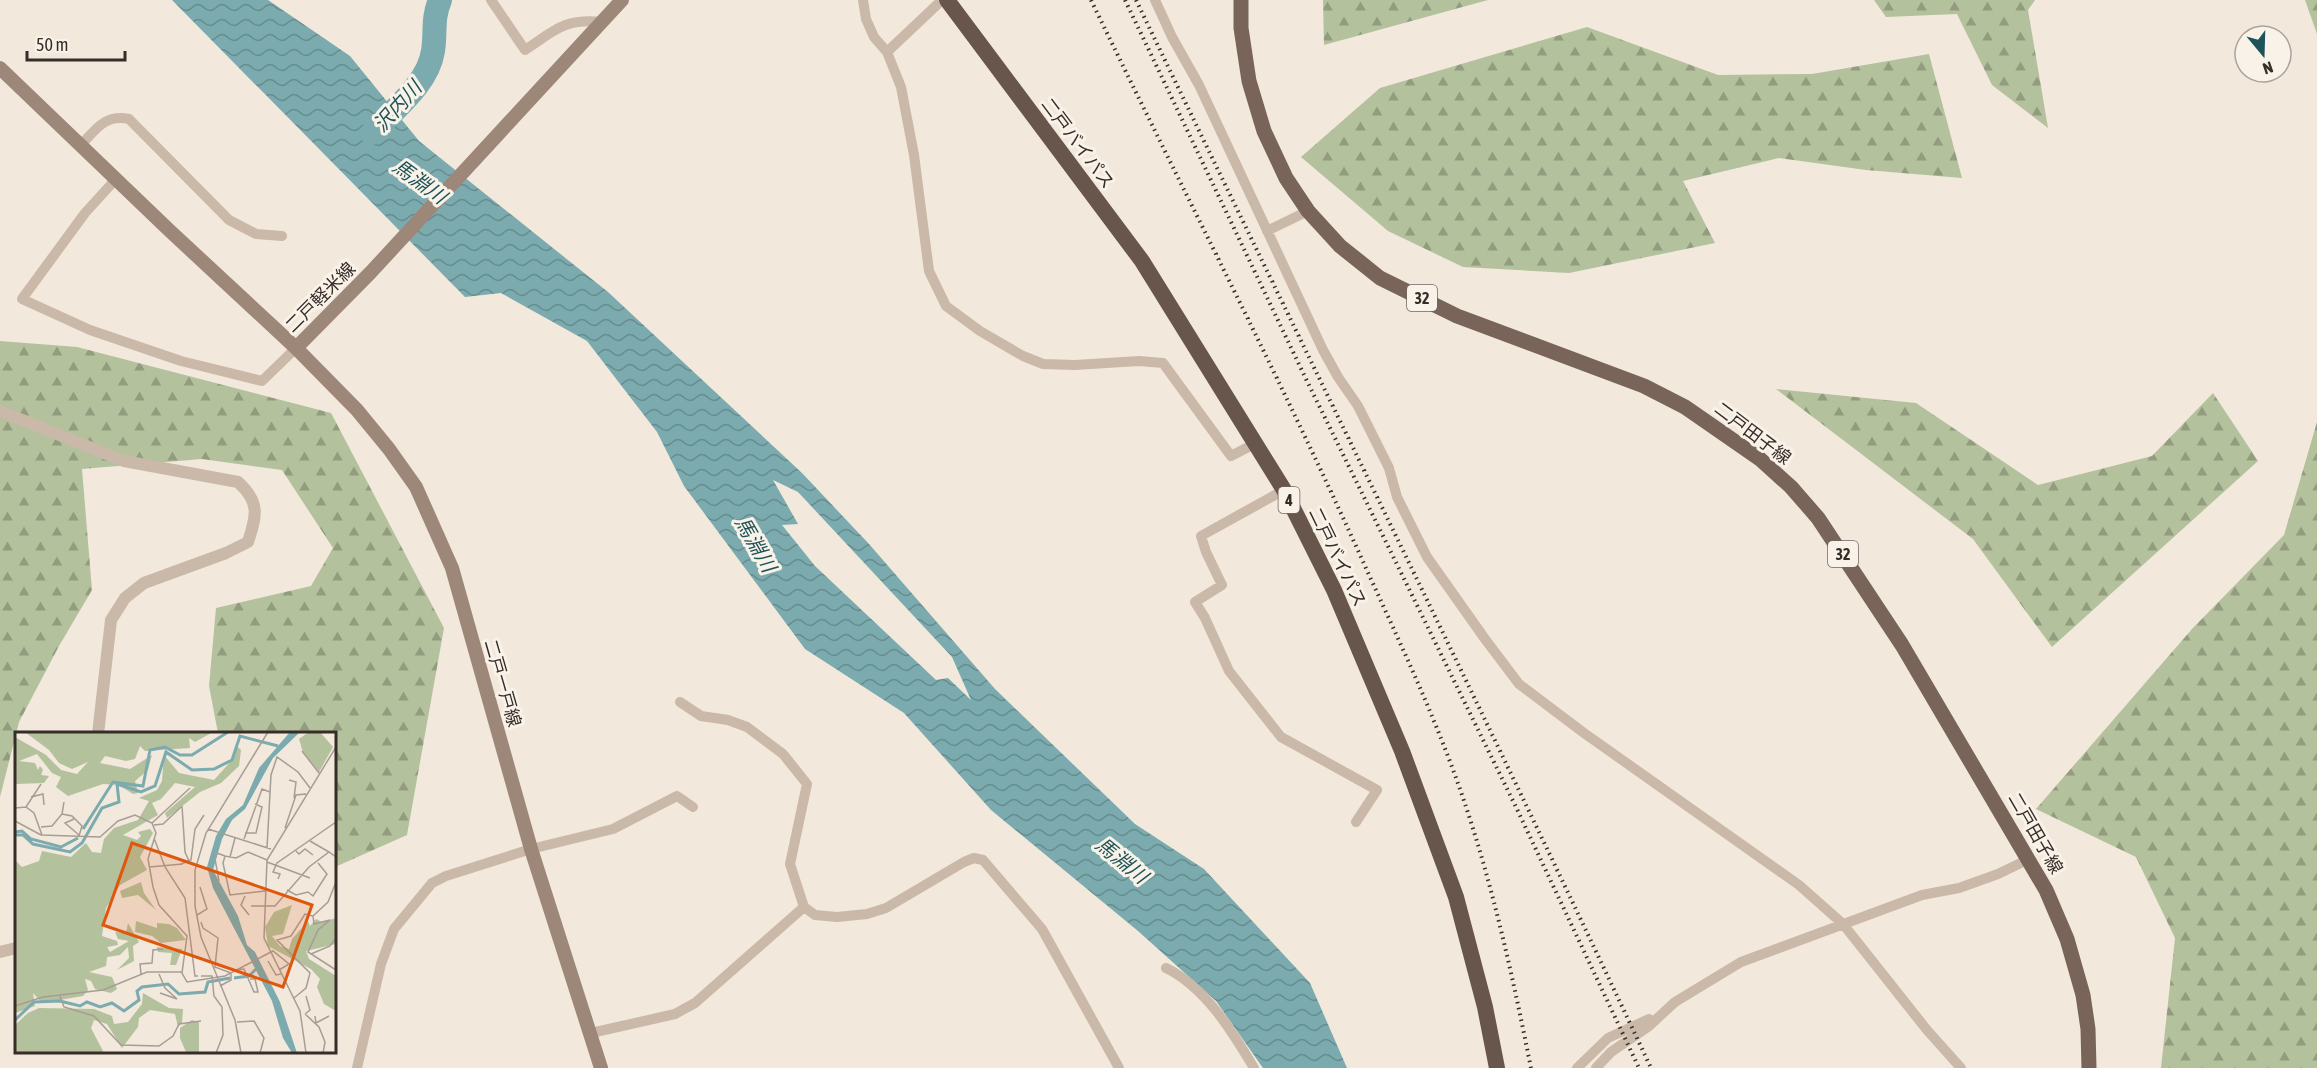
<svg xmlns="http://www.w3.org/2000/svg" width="2317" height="1068" viewBox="0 0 2317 1068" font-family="'Asap Condensed','Noto Sans JP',sans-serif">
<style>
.forest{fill:url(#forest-firs)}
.water{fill:url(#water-waves);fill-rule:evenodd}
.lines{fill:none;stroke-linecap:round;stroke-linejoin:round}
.river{stroke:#7babaf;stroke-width:24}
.minor{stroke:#cab8a8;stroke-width:10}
.tertiary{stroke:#cab8a8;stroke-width:12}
.secondary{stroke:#9d8779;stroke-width:14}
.primary{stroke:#786459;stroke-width:15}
.trunk{stroke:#68564c;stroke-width:16}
.rail{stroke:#362d28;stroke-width:4;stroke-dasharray:1.5 4.5;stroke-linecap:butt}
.labels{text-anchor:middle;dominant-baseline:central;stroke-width:6;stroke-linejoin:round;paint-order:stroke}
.shield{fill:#f9f2e8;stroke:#706862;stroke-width:1.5}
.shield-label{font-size:16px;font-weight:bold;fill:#362d28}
.street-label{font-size:18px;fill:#362d28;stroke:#f9f2e8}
.water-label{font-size:20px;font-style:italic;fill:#1e5358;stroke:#f9f2e8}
.inset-river{fill:none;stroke:#7babaf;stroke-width:3}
.inset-road{fill:none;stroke:#a79d94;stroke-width:1.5}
.view{fill:#df570d;fill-opacity:0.15;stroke:#df570d;stroke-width:3}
.inset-edge{fill:none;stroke:#362d28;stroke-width:3}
</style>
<defs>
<pattern id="forest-firs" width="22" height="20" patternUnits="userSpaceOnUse" patternTransform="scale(1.5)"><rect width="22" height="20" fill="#b3c19c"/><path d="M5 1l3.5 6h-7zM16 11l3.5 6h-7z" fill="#929d7f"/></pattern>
<pattern id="water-waves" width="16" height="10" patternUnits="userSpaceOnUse" patternTransform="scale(1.5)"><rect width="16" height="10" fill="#7babaf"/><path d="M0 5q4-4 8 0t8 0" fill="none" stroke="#668c8e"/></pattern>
</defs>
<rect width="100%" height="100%" fill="#f2e8dc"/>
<!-- forest -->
<path class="forest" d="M1323,0H1488L1324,45Z
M1874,0H2035L2028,10L2048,128L1992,85L1957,14L1886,17Z
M2305,0H2317V34Z
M1587,27L1718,75L1812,74L1929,54L1962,178L1866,170L1779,158L1683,181L1715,243L1569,273L1463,267L1388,231L1301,157L1380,88Z
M0,341L77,347L331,413L444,628L407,835L335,867L334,734L218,733L209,686L216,608L311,586L333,548L282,470L202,459L82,469L92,590L59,646L19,722L0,797Z
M1776,389L1916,403L2038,485L2152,456L2213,393L2258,461L2052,647L1973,539Z
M2317,422V1068H2161L2175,938L2136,857L2036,809L2192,629L2284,535Z"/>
<!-- water -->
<path class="water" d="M172,0H268L350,56L419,141L608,292L802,473L869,544L995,689L1135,824L1204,869L1310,983L1347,1068H1263L1216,1001L1138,931L991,810L904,713L805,649L684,486L657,432L587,341L501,293L465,297ZM773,480L798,492L952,657L971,700L948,678L936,680L815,566L782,525L798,524Z"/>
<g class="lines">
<!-- river -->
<path class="river" d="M372,133C394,109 428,84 433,51C436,32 432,19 440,0"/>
<!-- minor -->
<path class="minor" d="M491,0L525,50C554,31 564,18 602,22
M863,0L866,19L874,37L887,52L901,87L914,155L929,271L946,306L980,331L1023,356L1043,364L1075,365L1139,361L1163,363L1231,456L1254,444
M1155,0L1172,37L1199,85L1323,350L1338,377L1358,406L1389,468L1397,497L1427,557L1485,639L1519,684L1584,733L1799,885L1843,924L1927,1030L1961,1068
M887,52L942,0
M81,145C96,129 105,114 129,119L229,220L256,234L282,236
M116,179L85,213L22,299L90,330L181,361L262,381L296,348
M1267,231L1308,211
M1284,490L1201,536L1206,552L1222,585L1195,602L1205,618L1229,671L1281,737L1377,790L1356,822
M680,702L701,716L728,720L747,727L783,754L807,784L790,864L804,907L815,915L837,917L867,914L886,908L964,862L974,858L983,860L1042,929L1119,1068
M1166,968C1205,987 1232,1031 1254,1068
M591,1033L675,1014L695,1003L804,907
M357,1068L381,964L394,929L432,883L446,876L531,849L613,829L677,796L693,807
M1577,1068L1608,1038L1649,1019
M1596,1068L1611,1052L1649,1026L1675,1002L1741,962L1922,895L1959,888L1998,874L2029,859"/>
<!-- tertiary -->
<path class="tertiary" d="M0,411L124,461L238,482C260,502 257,515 248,542L226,553L144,583L125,598L111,620L98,734
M0,952L16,948"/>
<!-- secondary -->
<path class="secondary" d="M0,68L170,231L296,348L357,410L389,449L416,487L452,568L531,849L601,1068
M296,348L371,272L622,0"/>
<!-- primary -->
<path class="primary" d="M1241,0V28L1249,81L1264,131L1286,178L1308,211L1340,246L1380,278L1457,316L1644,386L1685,407L1760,459L1791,487L1818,518L1902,645L2046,890L2067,939L2083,995L2088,1029L2089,1068"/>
<!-- trunk -->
<path class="trunk" d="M947,0L1142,261L1284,490L1334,590L1402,751L1456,897L1485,1007L1497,1068"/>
<!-- rail -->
<path class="rail" d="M1091,0C1182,189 1279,375 1365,566C1394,630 1424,693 1449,759C1487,859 1510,963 1531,1068
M1125,0L1306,379L1515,805L1639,1068
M1136,0C1307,356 1483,710 1651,1068"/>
</g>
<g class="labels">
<!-- shield labels -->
<g class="shield">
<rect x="1407" y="285" width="30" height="26" rx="4.5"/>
<rect x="1278.5" y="487" width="21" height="26" rx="4.5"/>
<rect x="1828" y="541" width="30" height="26" rx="4.5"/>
</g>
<g class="shield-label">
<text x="1422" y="298">32</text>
<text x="1289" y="500">4</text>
<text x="1843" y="554">32</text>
</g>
<!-- street labels -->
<g class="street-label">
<text transform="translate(1078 143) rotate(53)">二戸バイパス</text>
<text transform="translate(320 297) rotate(-45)">二戸軽米線</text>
<text transform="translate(1753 433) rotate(37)">二戸田子線</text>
<text transform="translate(1338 557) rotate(64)">二戸バイパス</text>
<text transform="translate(503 683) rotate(74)">二戸一戸線</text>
<text transform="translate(2036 833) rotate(60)">二戸田子線</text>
</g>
<!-- water labels -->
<g class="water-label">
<text transform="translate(397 106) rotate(-48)">沢内川</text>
<text transform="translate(420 181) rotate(36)">馬淵川</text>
<text transform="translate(756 544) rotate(60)">馬淵川</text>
<text transform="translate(1122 860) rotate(39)">馬淵川</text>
</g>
</g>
<!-- overview -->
<g transform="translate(15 732)">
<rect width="321" height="321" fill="#f2e8dc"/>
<path d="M10,0H198L180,10L174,6L175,16L130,19L125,14L120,27L111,29L90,24L85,31L115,37L137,23L133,38L120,49L123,61L118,62L104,53L88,52L53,64L41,55L46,45L37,41L22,22L4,29L20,31L23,38L25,34L28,38L26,43L34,44L29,51L0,52V5L31,23L46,38L62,42L73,30L57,37L44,31L34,18ZM221,13L226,18L224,34L206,51L185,60L152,86L150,81L180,55L160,51L146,67L137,71L143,83L108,103L122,108L126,104L123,100L135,97L138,101L125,125L132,138L105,153L91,176L87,204L102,209L103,213L92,215L95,220L114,209L103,207L100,200L111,201L113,191L124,210L118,214L119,229L102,238L114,226L113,215L105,223L92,225L91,234L74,240L97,245L102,257L96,261L80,257L76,249L70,247L73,258L68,264L27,271L18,261L20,274L0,281V128L7,135L24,129L27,119L56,125L71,111L77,120L86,121L89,107L99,96L123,88L134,69L124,66L142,58L147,49L149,23L164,41L199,48L217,28ZM126,150L129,161L141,178L123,163L107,166L105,159ZM277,173L268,202L257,204L265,214L274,217L277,207L293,189L295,194L301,187L307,190L321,186V212L291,219L294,227L321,244V279L309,272L302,255L305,247L296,237L253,214L250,195L259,180ZM121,189L142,196V191L154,192L162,196L171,208L146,211L137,204L120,200ZM142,215L167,217L161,233H155L157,221L143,220ZM128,261L154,276L168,277L167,291L163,295L160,282L135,278L124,286L123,295L107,316L92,292L79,288L76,296L89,321H0V293L13,281L24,276L79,277L97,284L99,292L113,290L127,272ZM177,288L184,290V321L171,320L165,306V296Z" fill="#b3c19c"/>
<path d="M294,0H305L318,15L304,40L288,20L284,7Z" fill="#b3c19c"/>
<path d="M275,0H285L258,26L230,77L217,88L207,107L198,138L223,184L232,213L240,220L265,270L282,321H277L268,306L257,269L198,156L192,135L201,104L211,87L228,73L244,36Z" fill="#7babaf"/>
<path class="inset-river" d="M68,97L98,50L128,54L135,18L150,15L165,23H177L213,0M0,100L7,99L16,107L46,115L63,106M0,103H8L18,112L55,120L67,111L87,76L104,70L102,52L126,60L140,54L151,20L177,38L199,37L217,28L225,4L263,14M219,246L234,244L243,235M0,288L19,270L45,269L65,274L72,270L85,275L97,271L109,279L124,268L122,259L127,255L153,252L164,262L190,260L193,250L215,246"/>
<path class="inset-road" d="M287,19L304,41M274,48L281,50L279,66M16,65L28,62L29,73M167,74L170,120L174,129M11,75L26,52M0,76L11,75L19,81L27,103M47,82L57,84L67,94L64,104M59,87L50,91L64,103M0,89L26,103L85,105L103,89L120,83L137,91L141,101L133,127L138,155L144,173L172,204L167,241L172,250L210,244L254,221M137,91L175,56M139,93L148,92L166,75M26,95L37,94L47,82L49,70M270,96L281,63L291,62M193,97L256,117M230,101H241L247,75L240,72M139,106L150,135L170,166L180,244H183M229,107L247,57L255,60M295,109L314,120M252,116L256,43L262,25L283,40L295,56M281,119L284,122L290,117L298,123M215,125L220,106M252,130L295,146M166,132L176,128L180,97L189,83M134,135L168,132M263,147L265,142L258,140L262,131L321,90M204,149L200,127L202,121L210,124M272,158L281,163L293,160L298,164L312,142L303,131M250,159L215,163L208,131L210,124L221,126L233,120L252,128M230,164L226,173L234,183M236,174H260L294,135L314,120L321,125M182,183L192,177L185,155M298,184L299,192L315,188L303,198L293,220L321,238M298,184L313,170L321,150M186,190L188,196L203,206L200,235L216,241M254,221L258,219L274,232L264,238M296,222L315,214L321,206M253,229L261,243L266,242M222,238L229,237L239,260H243L240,247H235M126,242L125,232L137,231L138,218L148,217M144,242L150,256L162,267L145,261M186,244H197L199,264L207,275L208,303L201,321M205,254L216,248V241M45,264L49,275L79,284L106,313L144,314L158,304L164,292L186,289M279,266L291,256L295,241L262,208L276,204L290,182L298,184M0,274L28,265L88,258L132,240H167M290,282L304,295L310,310L308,321M290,282L295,278L291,264M300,284L301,291L314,284M222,290L239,289L249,306L245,321M226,321L220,288L186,205L180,174V138L191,101L253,0M291,321L285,279L249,206L252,128L321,15"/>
<path class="view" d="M117,111L297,173L268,255L88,193Z"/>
<rect width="321" height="321" class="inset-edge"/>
</g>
<!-- north arrow -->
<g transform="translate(2263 54) rotate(161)"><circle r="28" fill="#f9f2e8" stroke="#aba39b" stroke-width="1.5"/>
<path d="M0-4.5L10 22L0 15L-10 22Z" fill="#1e5358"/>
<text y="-9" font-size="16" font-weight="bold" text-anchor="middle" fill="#362d28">N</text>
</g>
<!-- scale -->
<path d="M27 51v9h98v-9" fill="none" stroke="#362d28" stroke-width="3"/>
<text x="36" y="51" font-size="18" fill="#362d28" stroke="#f9f2e8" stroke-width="4.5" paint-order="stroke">50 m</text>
</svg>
